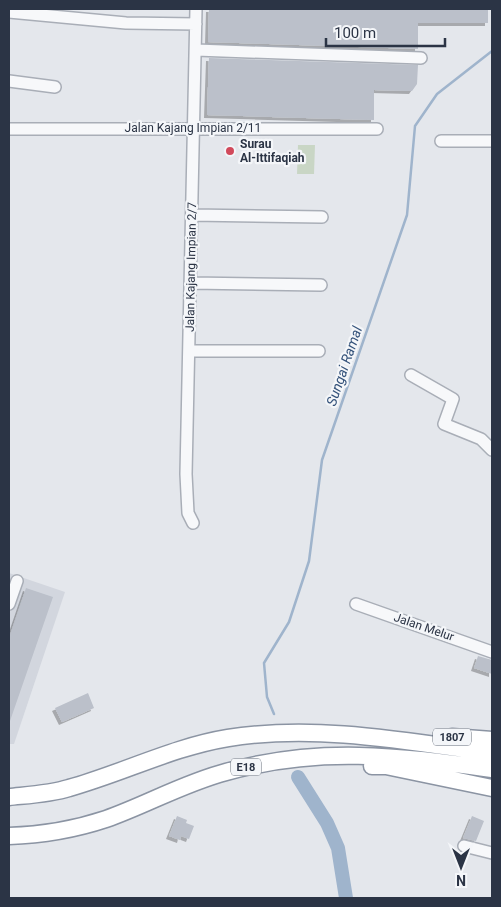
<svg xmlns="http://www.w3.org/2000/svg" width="501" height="907" viewBox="0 0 501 907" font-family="Roboto,sans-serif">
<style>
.built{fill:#d2d6de}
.green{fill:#c9d6c5}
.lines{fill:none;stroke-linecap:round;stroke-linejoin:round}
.stream{stroke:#9fb4cc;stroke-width:2.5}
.river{stroke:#9fb4cc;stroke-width:14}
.building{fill:#bbc0ca;filter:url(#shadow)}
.minor-casing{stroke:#a9aeb7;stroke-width:14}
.highway-casing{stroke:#8b94a3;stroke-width:19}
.minor{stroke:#f7f8fa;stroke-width:11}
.highway{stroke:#fff;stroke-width:16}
.poi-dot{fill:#d1495b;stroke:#f4f6f9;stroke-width:2}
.labels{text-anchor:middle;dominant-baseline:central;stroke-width:4.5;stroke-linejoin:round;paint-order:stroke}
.shield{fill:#f4f6f9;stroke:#676e7b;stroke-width:1}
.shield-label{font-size:11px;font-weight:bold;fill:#2b3445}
.street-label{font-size:12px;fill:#2b3445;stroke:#f4f6f9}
.poi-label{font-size:12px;font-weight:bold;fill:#2b3445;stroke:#f4f6f9;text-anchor:start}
.water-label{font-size:14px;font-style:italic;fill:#34527a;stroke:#f4f6f9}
</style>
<defs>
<filter id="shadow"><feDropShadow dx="-3" dy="3" stdDeviation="0" flood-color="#0004"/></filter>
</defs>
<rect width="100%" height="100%" fill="#e4e7ec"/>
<!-- built -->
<path class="built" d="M9,573L65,592L14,744H9Z"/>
<!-- green -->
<path class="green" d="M298,145H315L314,174H297Z"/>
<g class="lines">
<!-- stream -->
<path class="stream" d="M274,714L267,697L264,663L289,622L309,561L322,460L407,215L415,126L437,94L492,51"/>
<!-- river -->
<path class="river" d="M298,777L327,823L338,848L346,898"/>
</g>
<!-- building -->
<path class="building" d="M209,9H488V23H418V49L208,42Z
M209,58L418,65L417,84L412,91L374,90V120L207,115Z
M26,588L53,597L10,721L9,638Z
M478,656L492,660V674L474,668Z
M88,693L94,708L62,722L55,708Z
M177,816L187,820L186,823L194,826L189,839L181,836L180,840L169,836Z
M472,816L484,821L476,841L463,838Z"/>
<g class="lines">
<defs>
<path id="minor" d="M9,12L126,23L196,24
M196,50L421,58
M9,81L55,87
M9,129H377
M441,141H492
M192,215L322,217
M191,283L321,285
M189,351H319
M411,375L453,399L444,424L481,439L492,450
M193,523L188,513L186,474L196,9
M9,604L17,581
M356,604L492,652
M464,846L492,853"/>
<path id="highway" d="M452,737L492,740
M372,766H386L492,788
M9,797C28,795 50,794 69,788C123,773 173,747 228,738C315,724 406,741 492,753
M9,836C40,835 76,829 106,819C146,805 184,783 226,772C320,746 397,756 492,769"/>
</defs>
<!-- minor casing -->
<use href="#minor" class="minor-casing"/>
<!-- highway casing -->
<use href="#highway" class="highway-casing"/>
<!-- minor -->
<use href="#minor" class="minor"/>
<!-- highway -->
<use href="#highway" class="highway"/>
</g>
<!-- markers -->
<circle class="poi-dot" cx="230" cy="151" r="5"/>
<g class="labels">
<!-- shield labels -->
<g class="shield">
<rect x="433" y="728.5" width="38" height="17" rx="4"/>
<rect x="231" y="758.5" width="30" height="17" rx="4"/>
</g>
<g class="shield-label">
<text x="452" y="737">1807</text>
<text x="246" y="767">E18</text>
</g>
<!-- street labels -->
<g class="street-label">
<text x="193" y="128">Jalan Kajang Impian 2/11</text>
<text transform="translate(191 267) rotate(-89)">Jalan Kajang Impian 2/7</text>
<text transform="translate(424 627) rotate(19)">Jalan Melur</text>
</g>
<!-- poi labels -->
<g class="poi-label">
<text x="240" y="144">Surau<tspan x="240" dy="14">Al-Ittifaqiah</tspan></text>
</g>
<!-- water labels -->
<g class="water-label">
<text transform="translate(344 366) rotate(-71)">Sungai Ramal</text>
</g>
</g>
<!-- border -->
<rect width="501" height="907" fill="none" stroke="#2b3445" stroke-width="20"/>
<!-- north arrow -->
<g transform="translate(461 867) rotate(180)" stroke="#f4f6f9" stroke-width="4" paint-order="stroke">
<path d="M0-4L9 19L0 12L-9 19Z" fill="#2b3445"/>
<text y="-8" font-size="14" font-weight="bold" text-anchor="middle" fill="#2b3445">N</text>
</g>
<!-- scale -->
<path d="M326 38v8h119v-8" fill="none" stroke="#2b3445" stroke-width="2.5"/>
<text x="334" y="38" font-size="15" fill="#2b3445" stroke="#f4f6f9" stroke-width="4" paint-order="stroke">100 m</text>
</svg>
